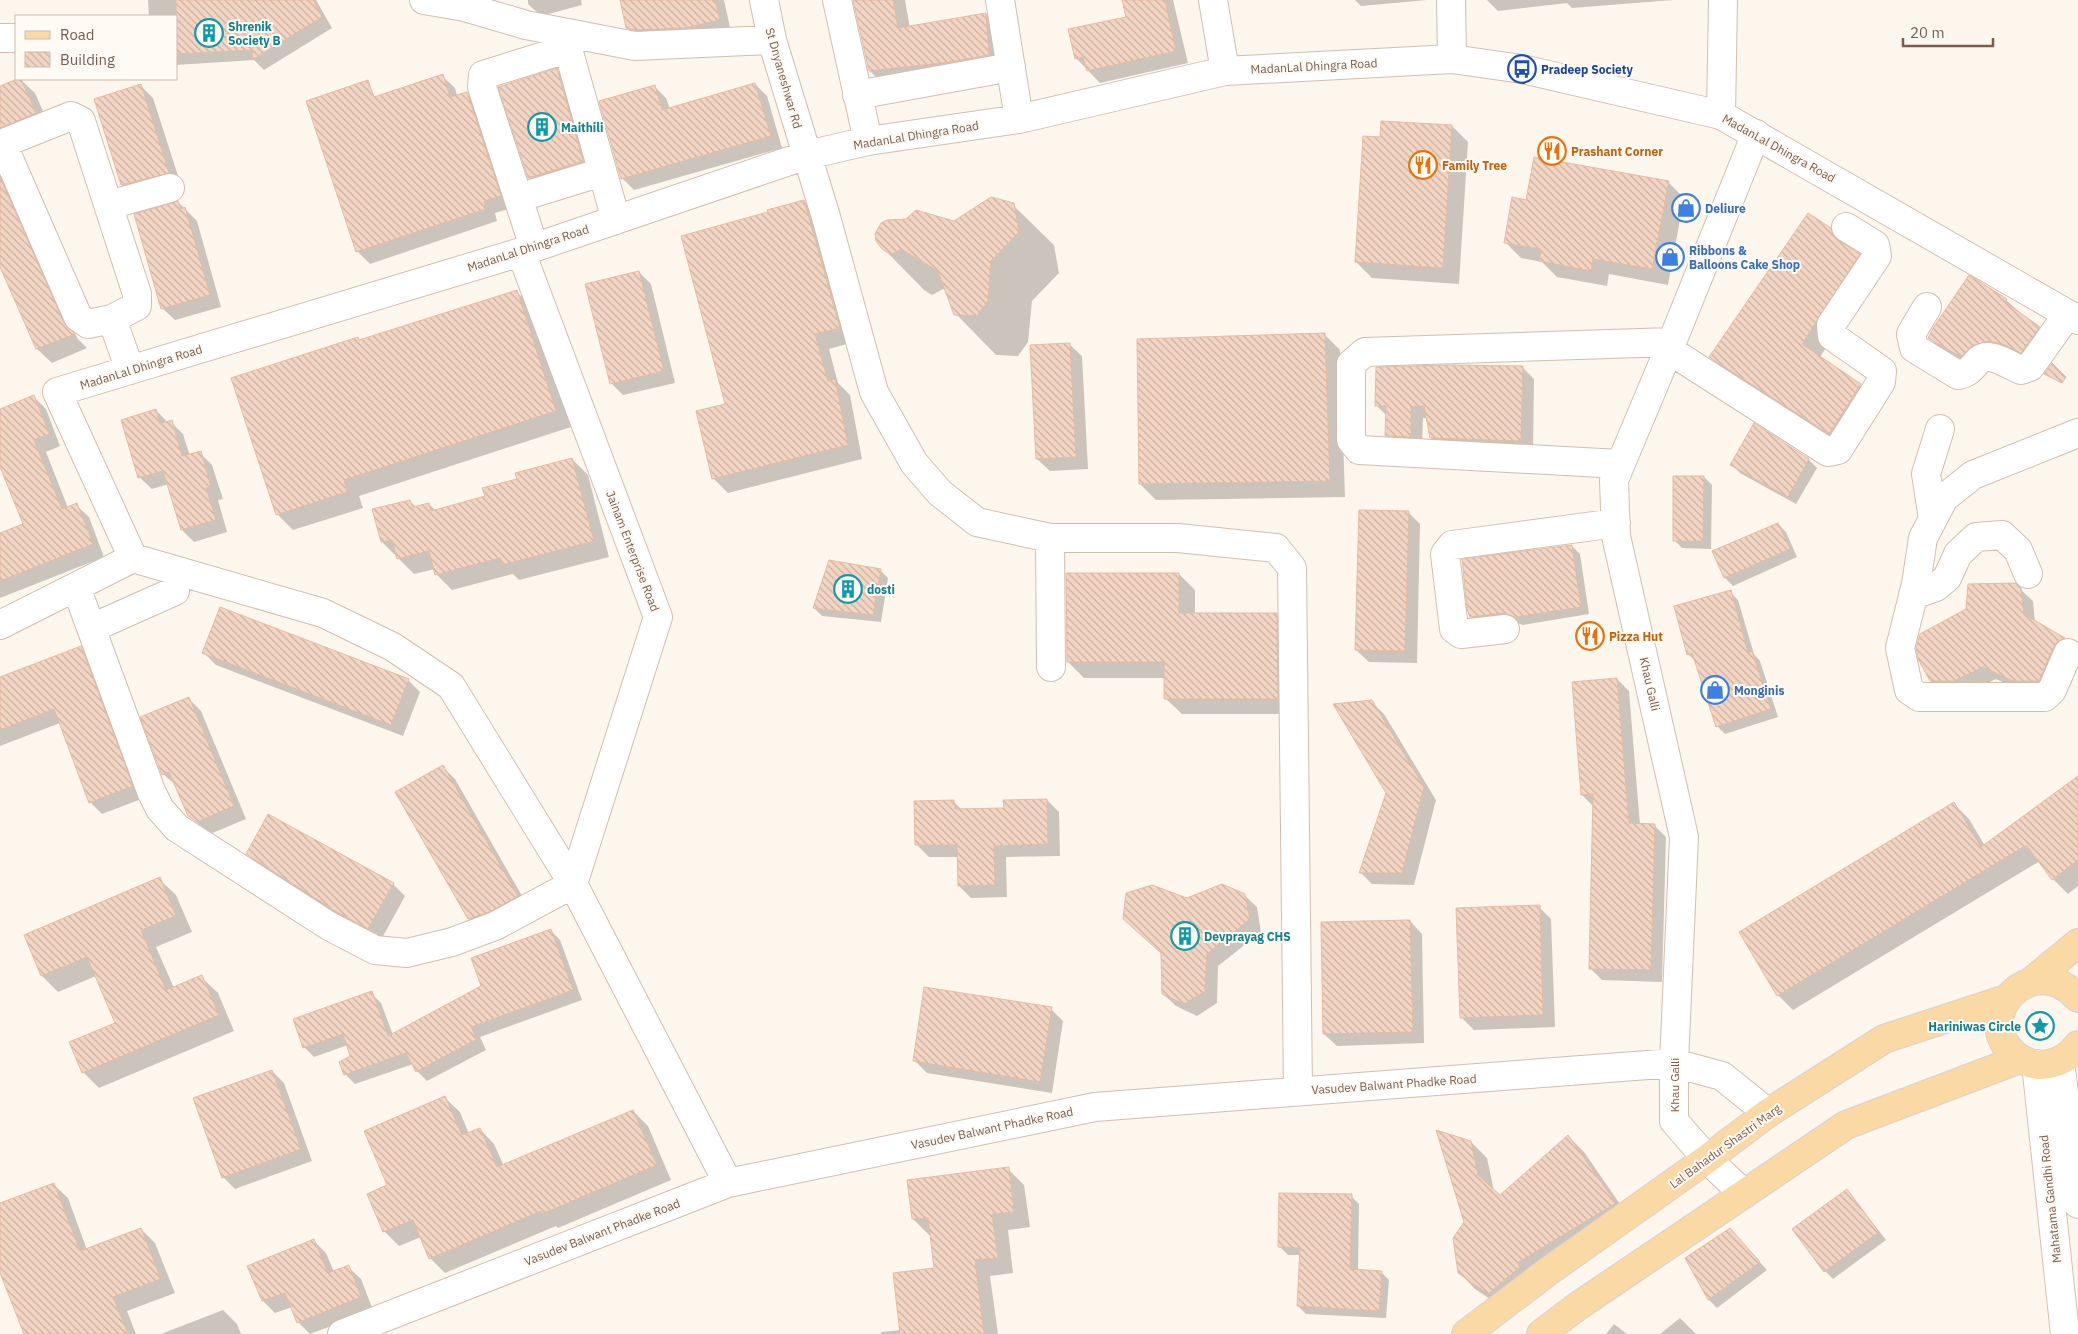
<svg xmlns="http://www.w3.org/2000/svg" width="2078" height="1334" viewBox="0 0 2078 1334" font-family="'IBM Plex Sans',sans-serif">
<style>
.shadow{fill:#0003}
.building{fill:url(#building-back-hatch);stroke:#e6bba3}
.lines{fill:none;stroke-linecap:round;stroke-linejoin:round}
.minor-casing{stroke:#d1beb0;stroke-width:30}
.tertiary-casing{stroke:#d1beb0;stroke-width:30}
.secondary-casing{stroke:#d6c0b0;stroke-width:30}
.primary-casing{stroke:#dad1cd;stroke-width:30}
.minor{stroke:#fff;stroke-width:28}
.tertiary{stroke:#fff;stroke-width:28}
.secondary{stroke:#fff;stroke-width:28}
.primary{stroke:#fbd9a5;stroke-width:28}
.labels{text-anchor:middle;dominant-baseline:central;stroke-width:4;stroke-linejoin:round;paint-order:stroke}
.culture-label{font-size:12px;font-weight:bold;fill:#0d838f;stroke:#fffaf3;text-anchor:start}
.street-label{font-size:12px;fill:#7a5c4d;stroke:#fffaf3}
.transit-label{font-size:12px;font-weight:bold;fill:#164399;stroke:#fffaf3;text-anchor:start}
.food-label{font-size:12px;font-weight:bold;fill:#c56008;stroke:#fffaf3;text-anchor:start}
.shop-label{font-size:12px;font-weight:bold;fill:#366cbe;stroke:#fffaf3;text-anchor:start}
</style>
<defs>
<pattern id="building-back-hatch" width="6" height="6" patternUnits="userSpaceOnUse" patternTransform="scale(1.25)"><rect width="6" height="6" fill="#f3d5c3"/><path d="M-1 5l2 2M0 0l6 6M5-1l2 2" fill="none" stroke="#cab0a1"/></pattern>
</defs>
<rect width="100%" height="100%" fill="#fdf6ec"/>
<!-- shadow -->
<path class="shadow" d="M148,0H316L332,28L264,70L254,60L176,65V16H149Z
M528,0H581L582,5L541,16L528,4Z
M621,0H724L731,32L640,40L628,28Z
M854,0H905L910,28L986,14L1002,30L1005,71L886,87L870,71Z
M1123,0H1173L1188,63L1100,83L1076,58L1127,17Z
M1355,0H1427L1361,6Z
M1487,0H1673L1572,8L1567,3L1498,11Z
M557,70L569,82L595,174L541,190L529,178L500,87Z
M442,76L455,88L457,96L467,93L479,106L512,208L495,213L497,221L370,264L357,251L390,126Z
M20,79L35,93L50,127L15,141L5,173L77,338L87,348L52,363L37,349L0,264V87Z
M755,84L767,96L782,148L634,190L622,178L654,86L666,98L670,109Z
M141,86L153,98L181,185L134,197L122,185L95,100Z
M1452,126L1468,142L1459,284L1372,278L1356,262L1381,139Z
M1668,182L1684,198L1668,285L1609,274L1607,286L1557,277L1542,262L1521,258L1505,242L1527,201Z
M804,201L819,216L854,342L829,349L838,383L850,395L862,459L728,493L713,478L727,405L769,213Z
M178,202L197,221L221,307L175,320L162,308Z
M1013,205L1054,245L1059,273L1032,301L1028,342L1018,356L996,355L956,314L947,292L943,289L932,295L924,290L883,248L906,220L954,222Z
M1830,229L1875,271L1820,357L1860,385L1876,401L1846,449L1726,373L1710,357Z
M639,272L651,284L675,383L623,395L611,383Z
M516,291L532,307L571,427L359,496L363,508L293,530L277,514L360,341Z
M2006,300L2051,340L2034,364L1973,368L1942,350L1929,338Z
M1324,334L1340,350L1345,497L1156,500L1140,484Z
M1069,344L1082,356L1088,469L1050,471L1037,459Z
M1522,367L1534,379L1533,453L1444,450L1431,438L1428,418H1423L1422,449L1399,448L1387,435V416L1377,406Z
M34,397L46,409L60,446L46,452L68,508L76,505L89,517L104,557L0,598V535L25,525L0,464V410Z
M156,410L168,423L171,422L183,434L190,456L200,453L212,465L223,499L218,500L227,532L194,542L182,530L169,484L152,489L139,477Z
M572,459L588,475L609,557L519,580L513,574L452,590L436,574L435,569L414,574L382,542L410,501L416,507L429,504L436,511L486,497L519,480Z
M1809,460L1817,468L1796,504L1740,473L1732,465Z
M1704,477L1712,485L1711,549L1682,548L1674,540Z
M1408,512L1420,524L1417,663L1369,662L1356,650Z
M1778,524L1786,532L1797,557L1733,586L1725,578Z
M1572,546L1580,554L1589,614L1523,625L1512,621L1479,625L1471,617Z
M880,570L888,578L881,622L822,616L814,608Z
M1179,574L1195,590V614H1276L1292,630L1293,714H1182L1165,698L1166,678H1084L1068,662Z
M2020,589L2033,601L2035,622L2064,639L2076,650L2051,693H2026L1996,679L1967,693H1943L1931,681Z
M1730,592L1738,600L1754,654L1760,661L1778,717L1725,734L1717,726L1697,663L1688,654Z
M81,648L93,660L144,798L102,814L90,802L60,723L0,746V678Z
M204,653L408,680L420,692L403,736L216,665Z
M1617,679L1629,691L1640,825H1654L1666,837L1662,982L1602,980L1590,968L1594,807L1582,795Z
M189,699L201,711L246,819L210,834L189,816L177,786L163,774Z
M1371,702L1384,714L1436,800L1414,885L1372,884L1360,872L1387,793Z
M442,766L455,779L529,908L481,931L469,919Z
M2078,778V886L2068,894L2053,879L2040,861L1793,1010L1778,995L1954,804L1969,819L1985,846Z
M1047,800L1059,812L1060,856L1006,857L1007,897L971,898L959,886L958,857H929L917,845L954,802L962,810L1005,809Z
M247,854L393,884L405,896L381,940L350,924L260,866Z
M159,879L176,895L192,932L156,947L174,988L201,977L218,993L234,1031L99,1088L83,1072L116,1023L96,976L58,992L42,976L25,936Z
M1244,895L1257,907L1261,932L1218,966L1217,1003L1197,1016L1176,1006L1163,994V954L1187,900Z
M1539,907L1551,919L1555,1027L1474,1030L1462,1018Z
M1410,921L1422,934L1424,1043L1337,1046L1324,1034Z
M551,931L560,940L582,1000L480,1037L486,1050L427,1081L417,1071L413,1064L355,1084L345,1074L352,1056L348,1045L314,1057L304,1047L371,993L381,1003L393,1035L483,987Z
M1051,1009L1063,1021L1052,1093L927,1073L915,1061Z
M272,1071L284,1083L312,1161L235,1189L223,1177Z
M445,1098L460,1112L469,1134L480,1129L494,1144L504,1166L633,1111L648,1126L671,1180L558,1228L556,1226L445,1273L430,1258L421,1237L399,1246L384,1231L388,1186Z
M1568,1136L1584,1152L1631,1220L1505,1309L1475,1289L1459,1272L1466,1222L1471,1142L1487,1158L1494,1191L1500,1197Z
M1008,1169L1024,1185L1030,1227L1008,1230L1013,1273L990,1276L998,1334H881V1332L901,1330L935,1269L931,1235H929L913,1219Z
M53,1184L68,1198L87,1250L141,1229L155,1243L175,1293L127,1311L136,1334H27L0,1269V1205Z
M1847,1190L1886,1240L1833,1279L1825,1271Z
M1351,1196L1359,1204L1358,1271L1381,1272L1389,1280L1386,1318L1306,1314L1298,1306L1301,1255H1288L1280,1247Z
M1738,1238L1767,1270L1717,1308L1709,1300L1686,1259Z
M314,1241L326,1253L334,1272L348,1267L361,1279L373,1310L310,1334L298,1322L292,1307L275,1313L263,1301L249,1266Z
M223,1310L237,1324L241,1334H161Z
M1680,1318L1696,1334H1660Z
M1614,1324L1627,1334H1606Z"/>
<!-- building -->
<path class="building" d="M176,0H313L322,17L252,60L253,50L176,54Z
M620,0H715L720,20L685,28L636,30L626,28Z
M853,0H893L898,28L986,13L989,55L949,62L869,71Z
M1122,0H1165L1176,51L1087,71L1083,57L1075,59L1068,29L1126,17Z
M557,68L583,161L528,178L498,87Z
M443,74L450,97L467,92L501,196L484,201L486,209L356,252L306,101L368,80L374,97Z
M17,79H21L36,113L0,128V86Z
M755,83L771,136L621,179L599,101L655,85L662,110Z
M141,84L169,173L121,185L94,99Z
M1381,121L1452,125L1443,268L1355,262L1363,136L1380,137Z
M1534,157L1669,181L1652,269L1593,259L1591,271L1539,261L1541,249L1504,243L1512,197L1526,200Z
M0,177L64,323L75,334L36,349L0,267Z
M991,197L1014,203L1019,232L991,261L988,301L977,316L954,315L938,271L901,249L891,255L882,249L876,241L875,234L881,223L887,220L906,219L916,210L954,221Z
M804,200L840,328L815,334L828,381L835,379L848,445L712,479L696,411L725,404L681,236L768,212L767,210Z
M178,201L181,209L185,207L210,295L161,309L134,214Z
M1808,213L1831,228L1833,235L1838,240L1860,254L1802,344L1861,384L1829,434L1709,357Z
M639,271L664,371L610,384L585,284Z
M1969,275L2007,299L2005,302L2040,327L2021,353L2003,344L1988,341L1972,346L1961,357L1928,338L1933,328Z
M517,290L556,411L344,480L347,492L276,515L231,378L358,337L359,340Z
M1325,333L1330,481L1139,484L1137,339Z
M1070,343L1076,457L1036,459L1030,345Z
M2052,363L2066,377L2062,383L2044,374Z
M1446,365L1523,366L1521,441L1430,438L1424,406L1411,407V437L1385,436L1386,406H1375L1376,367Z
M34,395L49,434L34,440L62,509L77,503L93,544L0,581V533L23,524L0,467V409Z
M156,409L160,424L172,420L182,456L201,451L211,487L206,488L216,520L181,530L163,471L138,478L121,420Z
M1754,423L1809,459L1788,497L1730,465Z
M572,458L594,541L502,565L500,558L435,575L429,551L397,559L392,540L381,542L372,509L410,500L413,507L429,503L431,511L485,496L482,488L517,479L515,473Z
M1673,476H1704L1703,541H1673Z
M1359,510L1409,511L1405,651L1355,650Z
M1778,523L1790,549L1724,578L1712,551Z
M1572,545L1581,607L1515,617L1503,613L1470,617L1467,609L1462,559Z
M829,560L881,569L873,615L813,608Z
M1066,573H1179V613H1277L1278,699H1164V662H1067Z
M2016,583L2021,588L2024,614L2065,638L2058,641L2054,646L2039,681H2013L1983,667L1954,681H1930L1918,659L1916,648L1920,634L1966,609L1968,584Z
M1731,590L1748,653L1752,651L1771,709L1716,727L1692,653L1687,655L1674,606Z
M220,607L409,679L391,725L202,653Z
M81,646L133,786L89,803L54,709L0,730V677Z
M1617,678L1629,823L1655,824L1651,970L1589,969L1593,794L1581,795L1572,682Z
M189,697L234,806L197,822L188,816L169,772L162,775L140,717Z
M1372,700L1424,787L1402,873H1359L1386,793L1333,704Z
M443,765L518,896L489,912L468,919L395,792Z
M2078,776V860L2052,880L2027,846H2025L1777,996L1739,932L1954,802L1981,847Z
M1047,799L1048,844L994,846L995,885L958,886L957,845H915L914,801L954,800L955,809L1004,808L1003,800Z
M268,814L394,883L368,929L337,912L246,854Z
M160,877L176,916L141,930L166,990L202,975L219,1015L82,1073L69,1042L115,1023L87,957L41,976L24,935Z
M1222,884L1245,894L1250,919L1207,954L1205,991L1184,1004L1162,994L1161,953L1123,919L1126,893L1152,885L1187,898Z
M1540,905L1543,1015L1460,1018L1456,908Z
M1410,920L1413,1032L1323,1034L1321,922Z
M551,929L573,990L471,1027L477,1039L416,1072L406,1053L344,1075L339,1062L350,1056L343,1034L303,1048L293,1019L372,991L388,1036L481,986L471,958Z
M924,987L1052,1007L1040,1082L913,1061Z
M272,1070L301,1149L222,1178L193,1098Z
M445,1096L462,1135L480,1128L497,1167L633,1110L657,1165L542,1214L541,1211L429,1259L413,1220L383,1232L367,1194L387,1185L364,1131Z
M1436,1130L1471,1141L1478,1175L1500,1195L1568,1135L1616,1203L1517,1263L1520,1267L1488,1294L1458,1273L1453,1238L1464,1222Z
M1009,1167L1014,1212L992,1214L998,1258L975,1260L984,1334H900L893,1273L934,1268L928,1218L912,1219L907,1180Z
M54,1183L80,1251L141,1228L161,1279L113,1297L128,1334H24L0,1273V1203Z
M1847,1189L1879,1232L1824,1272L1792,1229Z
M1279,1193L1352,1194L1350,1269L1382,1271L1379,1311L1297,1306L1300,1248L1278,1247Z
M1730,1228L1760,1262L1708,1300L1685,1258Z
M314,1239L328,1273L349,1265L361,1297L297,1323L285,1293L262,1301L247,1266Z"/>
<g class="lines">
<defs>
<path id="minor" d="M424,0L465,7L526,25L635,46L772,40
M764,0L772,40L826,217L874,392L914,463L940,493L977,522L1050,538H1178L1276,548L1292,568L1298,1091
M837,0L868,141
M1000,0L1019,119
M1451,0L1452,59
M0,38H16
M857,95L1011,67
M1721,115L1723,0
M518,198L602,172
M109,205L170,188
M534,247L482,87L483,75L557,52L570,56L616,220
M1927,307L1911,334L1914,348L1958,375C1968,373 1971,369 1977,362C1988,349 2008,365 2021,370L2030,367L2068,314
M112,319L137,306V294L81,121L71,116L6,142V152L78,317L88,324L112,319L130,370
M1669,350L1828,452L1838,450L1881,382L1882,371L1832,336L1831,325L1877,256L1875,245L1846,227
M1620,464L1359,450L1351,440V364L1365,352L1672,342
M1933,519L1926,474L1940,429
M1050,538L1051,667
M133,558L57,392L521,252L807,155L868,141L1019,119L1225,71
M133,558L323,613L393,647L451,686L573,884L728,1183
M76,587L151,791L160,809L177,828L329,926L375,950L407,953L452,942L495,926L573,884L658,617L521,252
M1913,595L1936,587L1947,578L1958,554L1976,537L2002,535L2018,550L2028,574
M0,625L133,558
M92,628L175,591
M1505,629L1461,634L1454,629L1445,554L1452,545L1616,523
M2068,653L2052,690L2045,697H1919L1909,690L1900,648L1916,584L1923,538L1944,498L1973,475L2078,433
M1744,1194L1707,1159L1674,1121V1063L1684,837L1616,536L1614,480L1672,342L1756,134
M342,1334L728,1183L1095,1107L1674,1063L1722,1076L1768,1113"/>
<path id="tertiary" d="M1213,0L1225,71L1452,59L1522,69L1721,115L2078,320"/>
<path id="secondary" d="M2060,1061L2078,1204
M2036,1064L2065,1334"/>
<path id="primary" d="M2033,980L2078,943
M2078,998C2033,948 1969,1016 2015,1055C2021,1060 2030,1064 2039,1065C2055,1065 2068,1059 2078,1045
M1466,1334L1546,1273L1707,1159L1768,1113L1884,1039L2006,999
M1541,1334L1578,1306L1846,1125L2020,1059"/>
</defs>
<!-- minor casing -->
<use href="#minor" class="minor-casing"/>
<!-- tertiary casing -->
<use href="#tertiary" class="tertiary-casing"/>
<!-- secondary casing -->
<use href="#secondary" class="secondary-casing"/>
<!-- primary casing -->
<use href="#primary" class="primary-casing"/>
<!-- minor -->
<use href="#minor" class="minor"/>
<!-- tertiary -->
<use href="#tertiary" class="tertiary"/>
<!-- secondary -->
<use href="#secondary" class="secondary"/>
<!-- primary -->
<use href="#primary" class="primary"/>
</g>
<!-- icons -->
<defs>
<symbol id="building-ring" viewBox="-11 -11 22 22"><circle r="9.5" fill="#fffaf3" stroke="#0f9aa8" stroke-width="1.5"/><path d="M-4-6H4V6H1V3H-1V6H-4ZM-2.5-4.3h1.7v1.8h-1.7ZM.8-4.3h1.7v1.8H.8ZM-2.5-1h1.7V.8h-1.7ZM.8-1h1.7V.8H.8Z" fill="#0f9aa8"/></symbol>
<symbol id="bus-ring" viewBox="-11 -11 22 22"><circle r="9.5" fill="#fffaf3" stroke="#1a4fb4" stroke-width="1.5"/><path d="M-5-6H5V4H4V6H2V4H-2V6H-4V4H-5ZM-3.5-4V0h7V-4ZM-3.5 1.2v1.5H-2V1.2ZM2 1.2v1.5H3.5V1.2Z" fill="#1a4fb4"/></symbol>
<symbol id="restaurant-ring" viewBox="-11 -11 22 22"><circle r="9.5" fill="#fffaf3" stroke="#e8710a" stroke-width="1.5"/><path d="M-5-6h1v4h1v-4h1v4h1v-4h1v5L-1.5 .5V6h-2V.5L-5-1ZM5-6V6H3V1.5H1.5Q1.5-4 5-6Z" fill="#e8710a"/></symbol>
<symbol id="shop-ring" viewBox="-11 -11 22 22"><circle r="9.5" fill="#fffaf3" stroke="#3f7fe0" stroke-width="1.5"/><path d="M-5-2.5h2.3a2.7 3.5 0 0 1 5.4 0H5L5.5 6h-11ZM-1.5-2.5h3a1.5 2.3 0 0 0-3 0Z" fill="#3f7fe0"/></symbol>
<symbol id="sight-ring" viewBox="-11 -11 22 22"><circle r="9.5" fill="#fffaf3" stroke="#0f9aa8" stroke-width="1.5"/><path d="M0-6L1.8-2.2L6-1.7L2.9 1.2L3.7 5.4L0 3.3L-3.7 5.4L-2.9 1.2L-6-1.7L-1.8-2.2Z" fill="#0f9aa8"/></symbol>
</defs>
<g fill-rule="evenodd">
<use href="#building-ring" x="193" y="17" width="32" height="32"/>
<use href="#bus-ring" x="1506" y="53" width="32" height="32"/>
<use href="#building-ring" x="526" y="111" width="32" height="32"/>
<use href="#restaurant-ring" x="1536" y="135" width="32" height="32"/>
<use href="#restaurant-ring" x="1407" y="149" width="32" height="32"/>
<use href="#shop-ring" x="1670" y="192" width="32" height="32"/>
<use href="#shop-ring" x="1654" y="241" width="32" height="32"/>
<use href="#building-ring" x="832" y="573" width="32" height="32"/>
<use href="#restaurant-ring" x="1574" y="620" width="32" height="32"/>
<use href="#shop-ring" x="1699" y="674" width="32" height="32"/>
<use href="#building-ring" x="1169" y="920" width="32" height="32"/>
<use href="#sight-ring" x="2024" y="1010" width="32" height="32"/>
</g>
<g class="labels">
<!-- culture labels -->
<g class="culture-label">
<text x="228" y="26">Shrenik<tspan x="228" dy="14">Society B</tspan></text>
<text x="561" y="127">Maithili</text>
<text x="867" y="589">dosti</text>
<text x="1204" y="936">Devprayag CHS</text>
<text x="2021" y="1026" text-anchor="end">Hariniwas Circle</text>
</g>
<!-- street labels -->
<g class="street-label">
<text transform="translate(1314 66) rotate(-3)">MadanLal Dhingra Road</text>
<text transform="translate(784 78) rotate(74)">St Dnyaneshwar Rd</text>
<text transform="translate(916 135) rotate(-9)">MadanLal Dhingra Road</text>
<text transform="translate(1779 148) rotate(29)">MadanLal Dhingra Road</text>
<text transform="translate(528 248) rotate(-18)">MadanLal Dhingra Road</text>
<text transform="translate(141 367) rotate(-17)">MadanLal Dhingra Road</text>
<text transform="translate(633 551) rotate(69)">Jainam Enterprise Road</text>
<text transform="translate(1650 684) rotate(77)">Khau Galli</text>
<text transform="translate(1394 1084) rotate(-4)">Vasudev Balwant Phadke Road</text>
<text transform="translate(1674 1085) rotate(-90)">Khau Galli</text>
<text transform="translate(992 1128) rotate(-12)">Vasudev Balwant Phadke Road</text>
<text transform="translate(1725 1146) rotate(-36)">Lal Bahadur Shastri Marg</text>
<text transform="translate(2050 1199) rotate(-96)">Mahatama Gandhi Road</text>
<text transform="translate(602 1232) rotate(-21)">Vasudev Balwant Phadke Road</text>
</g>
<!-- transit labels -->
<g class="transit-label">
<text x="1541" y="69">Pradeep Society</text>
</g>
<!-- food labels -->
<g class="food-label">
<text x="1571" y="151">Prashant Corner</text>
<text x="1442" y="165">Family Tree</text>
<text x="1609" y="636">Pizza Hut</text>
</g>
<!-- shop labels -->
<g class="shop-label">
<text x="1705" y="208">Deliure</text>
<text x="1689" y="250">Ribbons &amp;<tspan x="1689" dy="14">Balloons Cake Shop</tspan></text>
<text x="1734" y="690">Monginis</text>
</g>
</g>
<!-- legend -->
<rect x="15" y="15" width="162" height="65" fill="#fffaf3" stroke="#cabbb1"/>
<rect x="25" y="31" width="25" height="8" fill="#fbd9a5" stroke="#cabbb1"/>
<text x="60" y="40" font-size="15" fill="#7a5c4d">Road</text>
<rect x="25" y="52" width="25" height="15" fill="url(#building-back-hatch)" stroke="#cabbb1"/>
<text x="60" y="65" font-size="15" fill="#7a5c4d">Building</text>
<!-- scale -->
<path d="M1903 38v8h90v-8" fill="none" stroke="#7a5c4d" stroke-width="2.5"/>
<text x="1910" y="38" font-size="15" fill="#7a5c4d" stroke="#fffaf3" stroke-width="4" paint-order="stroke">20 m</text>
</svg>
